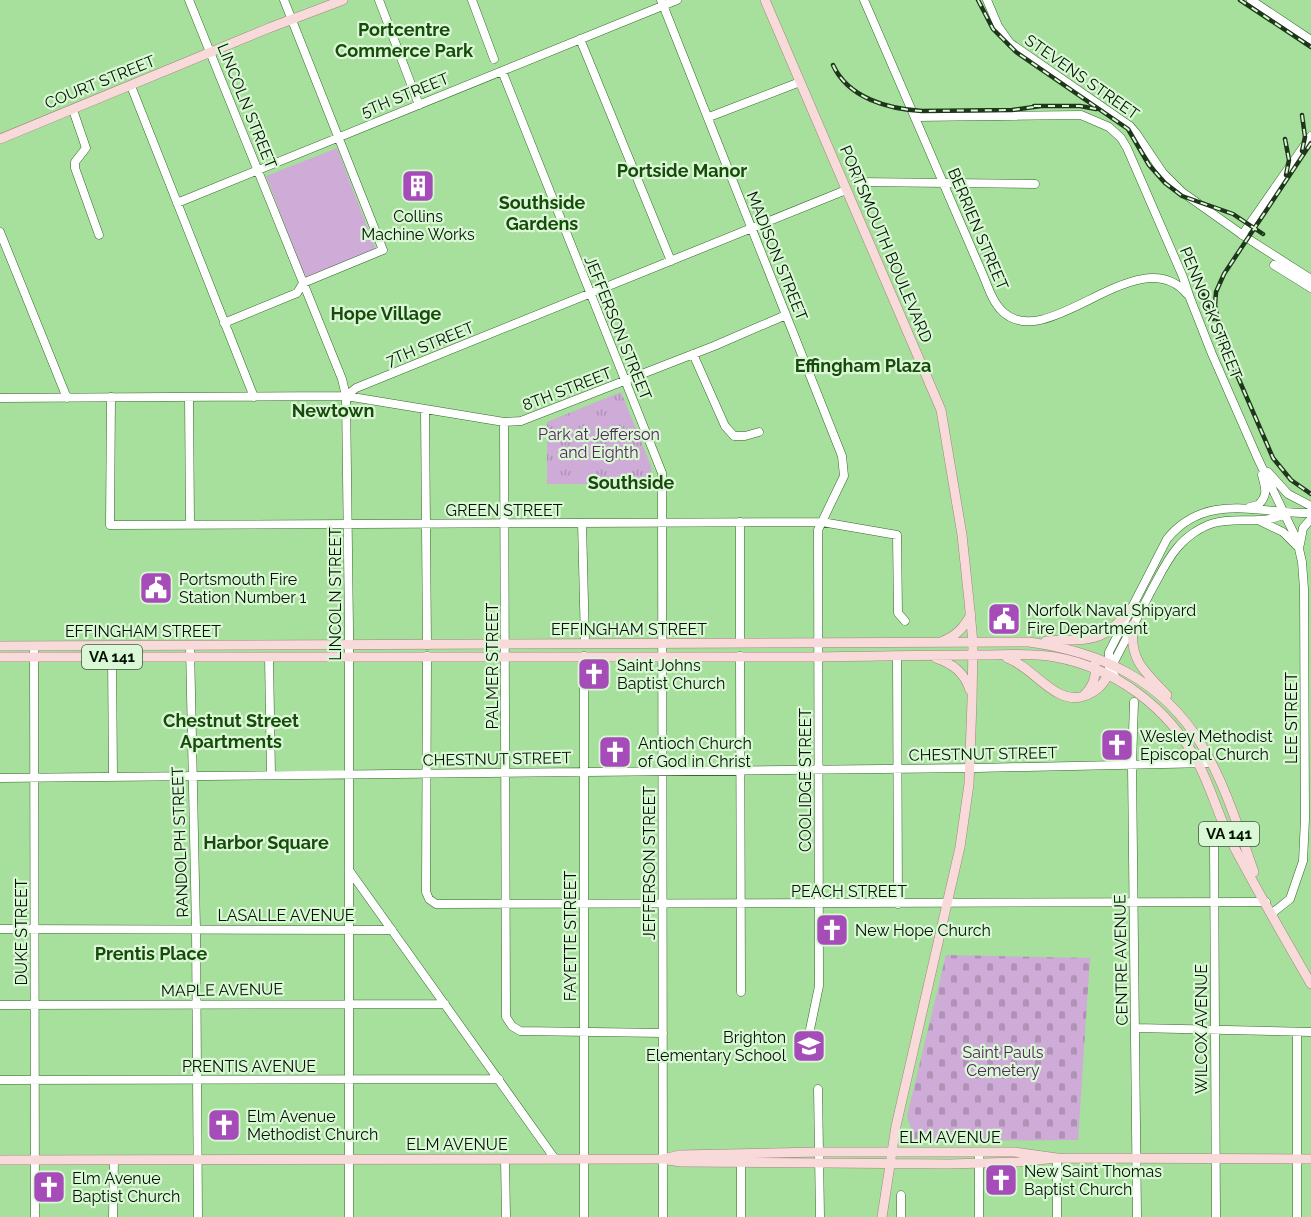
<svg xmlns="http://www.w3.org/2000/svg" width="1311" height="1217" viewBox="0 0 1311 1217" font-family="Raleway,sans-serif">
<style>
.grass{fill:#cfabd7}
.cemetery{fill:url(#cemetery-stones)}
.park{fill:url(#park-tufts)}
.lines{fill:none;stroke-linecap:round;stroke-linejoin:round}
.minor-casing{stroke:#35692b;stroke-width:9}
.major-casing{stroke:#a0857d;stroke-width:10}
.minor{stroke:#fff;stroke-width:8}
.major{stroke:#f9dada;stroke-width:9}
.rail-casing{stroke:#1e371b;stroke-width:4.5}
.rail{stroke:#dbf8d6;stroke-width:2;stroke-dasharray:7;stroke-linecap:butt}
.labels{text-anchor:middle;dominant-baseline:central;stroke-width:4.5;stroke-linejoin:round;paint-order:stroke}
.shield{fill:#dbf8d6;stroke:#425840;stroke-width:1.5}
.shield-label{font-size:15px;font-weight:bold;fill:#011300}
.street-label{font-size:16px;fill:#011300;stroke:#dbf8d6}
.poi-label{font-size:16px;fill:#011300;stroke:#dbf8d6;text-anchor:start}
.park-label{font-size:16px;fill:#55235f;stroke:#dbf8d6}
.neighbourhood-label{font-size:18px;font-weight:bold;fill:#174b0b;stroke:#dbf8d6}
</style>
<defs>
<pattern id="cemetery-stones" width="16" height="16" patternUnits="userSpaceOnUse" patternTransform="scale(1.5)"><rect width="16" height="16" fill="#cfabd7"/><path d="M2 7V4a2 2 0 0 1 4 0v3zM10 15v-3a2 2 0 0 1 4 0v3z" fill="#b092b7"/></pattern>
<pattern id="park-tufts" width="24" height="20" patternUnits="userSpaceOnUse" patternTransform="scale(1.5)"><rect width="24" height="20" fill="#cfabd7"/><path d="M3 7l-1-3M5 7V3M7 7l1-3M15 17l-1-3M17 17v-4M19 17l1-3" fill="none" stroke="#b092b7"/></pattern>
</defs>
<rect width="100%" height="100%" fill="#a7df9c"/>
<!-- grass -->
<path class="grass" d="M337,148L376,250L305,278L266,176Z"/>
<!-- cemetery -->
<path class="cemetery" d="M946,955L1090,958L1078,1140L915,1141L907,1116Z"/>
<!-- park -->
<path class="park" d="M621,392L651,466L653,484H547V422Z"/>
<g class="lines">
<defs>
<path id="minor" d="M189,0L342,379L346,396L349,629V1217
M379,0L419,105
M472,0L494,59
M661,0L842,456L844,476L818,530L819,986L808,1039
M864,0L983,275C988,287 993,303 1003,312C1049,354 1139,237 1187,294
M987,0L998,26L1010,43L1130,126L1136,133L1163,173L1182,192L1247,238L1311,279
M1251,0L1311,40
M580,39L671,261
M502,71L662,473L663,1217
M131,86L254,397
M73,110L86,148L75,162V168L99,235
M709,117L800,82
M915,117L1081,115L1109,127L1121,138L1127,148L1183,277L1190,298L1212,354L1258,459L1297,540L1302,562L1304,589L1305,819L1303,861L1290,899L1271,914
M857,182L1035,184
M177,203L677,0
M0,232L67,398
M1242,235L1311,136
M1274,265L1311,288
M224,323L297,293L303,283L383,250L284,0
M693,354L725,426L734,436H745L759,432
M346,396L356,388L846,190
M111,397L110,525L822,522L897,535L898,613L905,621
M189,397L190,524
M0,398L346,396L504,422L521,421L714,346L786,315
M425,410L427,645
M504,422L506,1017L512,1026L520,1031L663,1033
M1268,472L1288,494L1311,506
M1250,507L1258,505C1269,495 1265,487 1262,475
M1260,521L1283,532L1297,546
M740,522V643
M582,523L585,643
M1300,544L1303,528L1311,519
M34,646L35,1217
M190,646L196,929L198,1217
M427,656L426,892L429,899L436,904L1266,902
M740,656L741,992
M897,656L898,904
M112,657L113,777
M269,657L271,775
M1111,668C1124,642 1138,617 1151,591C1159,577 1166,561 1177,548C1186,537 1200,527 1214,523C1237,516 1265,526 1286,513
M1116,678L1109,667V652L1167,539C1206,491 1259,514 1311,513
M1134,702L1132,765L1137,1217
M0,778L977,768L1210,763
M1214,841L1216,1217
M349,870L555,1159
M0,929L392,930
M0,1005L445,1004
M1136,1028L1311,1032
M1297,1032V1217
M0,1080L499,1079
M818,1089L820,1217
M1057,1158V1217
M505,1159L506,1217
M741,1159V1217
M113,1217L114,1160
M584,1217V656
M901,1217V1195
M979,1217V1152"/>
<path id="major" d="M765,0L941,410L962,535L969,601L973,643L972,701L969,784L960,847L896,1126L882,1217
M0,139L269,28L343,0
M1133,625C1129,660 1144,671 1167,695
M1046,641C1087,638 1102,646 1130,609
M941,642C956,636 964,628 971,614
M0,646L1029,642C1101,652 1162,680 1201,744C1225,783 1239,830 1254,872
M0,657H818C873,656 928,655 982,655C1006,655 1031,653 1055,657C1116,668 1168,708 1197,761C1211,787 1218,815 1231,841C1256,889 1284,937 1311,984
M936,658C953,664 964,672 970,690
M1007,658C1034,667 1055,706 1084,696C1096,692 1102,686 1108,675
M1084,695C1093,687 1097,675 1095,664
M0,1160L663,1159L680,1155L820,1152H1014L1057,1158
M668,1160L681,1162L949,1164L1018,1162L1057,1158L1311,1159"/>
</defs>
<!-- minor casing -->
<use href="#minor" class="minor-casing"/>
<!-- major casing -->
<use href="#major" class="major-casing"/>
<!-- minor -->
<use href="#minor" class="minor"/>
<!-- major -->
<use href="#major" class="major"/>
<defs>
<path id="rail" d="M978,0L993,29L1016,52L1128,129L1149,165L1165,183L1182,196L1233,214L1263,234
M1240,0L1311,47
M833,65C848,98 888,109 922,111L1012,110L1041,106
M1034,106H1080L1096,109
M1302,115L1305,137L1302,151
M1285,139L1289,160L1286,175
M1311,143L1224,274L1216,292L1215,305L1221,338L1273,458L1291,480L1311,494
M1194,273L1213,319"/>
</defs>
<!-- rail casing -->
<use href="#rail" class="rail-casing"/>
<!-- rail -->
<use href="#rail" class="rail"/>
</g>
<!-- icons -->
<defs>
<symbol id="building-square" viewBox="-11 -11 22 22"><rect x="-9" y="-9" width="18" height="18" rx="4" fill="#a54cb8" stroke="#dbf8d6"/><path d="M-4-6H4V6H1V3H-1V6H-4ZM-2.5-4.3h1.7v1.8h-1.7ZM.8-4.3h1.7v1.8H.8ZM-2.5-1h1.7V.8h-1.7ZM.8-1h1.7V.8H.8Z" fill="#fff"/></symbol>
<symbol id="civic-square" viewBox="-11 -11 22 22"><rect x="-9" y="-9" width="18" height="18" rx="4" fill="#a54cb8" stroke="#dbf8d6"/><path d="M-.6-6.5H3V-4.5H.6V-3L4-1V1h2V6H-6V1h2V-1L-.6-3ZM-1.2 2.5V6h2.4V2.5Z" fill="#fff"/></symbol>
<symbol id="church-square" viewBox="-11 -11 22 22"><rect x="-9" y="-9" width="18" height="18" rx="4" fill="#a54cb8" stroke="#dbf8d6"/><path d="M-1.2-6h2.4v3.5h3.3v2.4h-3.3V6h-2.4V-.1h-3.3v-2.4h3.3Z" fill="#fff"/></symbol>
<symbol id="school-square" viewBox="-11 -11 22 22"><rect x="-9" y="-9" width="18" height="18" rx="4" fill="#a54cb8" stroke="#dbf8d6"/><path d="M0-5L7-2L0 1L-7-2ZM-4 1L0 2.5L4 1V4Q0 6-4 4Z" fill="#fff"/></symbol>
</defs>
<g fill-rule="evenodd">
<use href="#building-square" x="399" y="167" width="38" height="38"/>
<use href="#civic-square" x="137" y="569" width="38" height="38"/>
<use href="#civic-square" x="985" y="600" width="38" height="38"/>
<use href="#church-square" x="575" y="655" width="38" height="38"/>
<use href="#church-square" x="1098" y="726" width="38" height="38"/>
<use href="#church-square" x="596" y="733" width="38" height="38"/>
<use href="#church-square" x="813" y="911" width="38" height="38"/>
<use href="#school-square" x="790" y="1027" width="38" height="38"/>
<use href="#church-square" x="205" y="1106" width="38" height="38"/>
<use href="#church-square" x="982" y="1161" width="38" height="38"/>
<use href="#church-square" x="30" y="1168" width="38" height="38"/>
</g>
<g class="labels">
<!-- shield labels -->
<g class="shield">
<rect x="82" y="645" width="60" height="24" rx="4.5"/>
<rect x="1199" y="822" width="60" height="24" rx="4.5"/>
</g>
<g class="shield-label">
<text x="112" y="657">VA 141</text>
<text x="1229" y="834">VA 141</text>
</g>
<!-- street labels -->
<g class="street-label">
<text transform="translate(1082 77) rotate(35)">STEVENS STREET</text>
<text transform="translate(100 82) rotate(-22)">COURT STREET</text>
<text transform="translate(405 95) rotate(-22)">5TH STREET</text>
<text transform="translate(247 106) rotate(68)">LINCOLN STREET</text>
<text transform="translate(978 229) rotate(67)">BERRIEN STREET</text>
<text transform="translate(886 244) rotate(67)">PORTSMOUTH BOULEVARD</text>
<text transform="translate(777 256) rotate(68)">MADISON STREET</text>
<text transform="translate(1211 313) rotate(68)">PENNOCK STREET</text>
<text transform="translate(618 328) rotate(68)">JEFFERSON STREET</text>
<text transform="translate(430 344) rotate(-22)">7TH STREET</text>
<text transform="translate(567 389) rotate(-21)">8TH STREET</text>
<text x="504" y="510">GREEN STREET</text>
<text transform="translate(335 594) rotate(-90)">LINCOLN STREET</text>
<text x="629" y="629">EFFINGHAM STREET</text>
<text x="143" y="631">EFFINGHAM STREET</text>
<text transform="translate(492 666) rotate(-90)">PALMER STREET</text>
<text transform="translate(1291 718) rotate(-90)">LEE STREET</text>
<text transform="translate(983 754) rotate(-1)">CHESTNUT STREET</text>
<text transform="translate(497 759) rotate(-1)">CHESTNUT STREET</text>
<text transform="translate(805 780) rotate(-90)">COOLIDGE STREET</text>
<text transform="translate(180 842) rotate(-92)">RANDOLPH STREET</text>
<text transform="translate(649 863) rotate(-90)">JEFFERSON STREET</text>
<text x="849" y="891">PEACH STREET</text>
<text x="286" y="915">LASALLE AVENUE</text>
<text transform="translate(21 932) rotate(-90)">DUKE STREET</text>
<text transform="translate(570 936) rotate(-90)">FAYETTE STREET</text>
<text transform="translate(1121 960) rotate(-91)">CENTRE AVENUE</text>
<text transform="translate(222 990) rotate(-1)">MAPLE AVENUE</text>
<text transform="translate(1201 1029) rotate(-90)">WILCOX AVENUE</text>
<text x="249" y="1066">PRENTIS AVENUE</text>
<text x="950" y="1137">ELM AVENUE</text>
<text x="457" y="1144">ELM AVENUE</text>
</g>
<!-- poi labels -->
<g class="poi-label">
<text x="418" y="216" text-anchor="middle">Collins<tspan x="418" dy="18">Machine Works</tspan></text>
<text x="179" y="579">Portsmouth Fire<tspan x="179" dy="18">Station Number 1</tspan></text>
<text x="1027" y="610">Norfolk Naval Shipyard<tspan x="1027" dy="18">Fire Department</tspan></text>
<text x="617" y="665">Saint Johns<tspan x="617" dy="18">Baptist Church</tspan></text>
<text x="1140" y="736">Wesley Methodist<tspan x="1140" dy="18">Episcopal Church</tspan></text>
<text x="638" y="743">Antioch Church<tspan x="638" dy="18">of God in Christ</tspan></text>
<text x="855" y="930">New Hope Church</text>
<text x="786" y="1037" text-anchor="end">Brighton<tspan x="786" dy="18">Elementary School</tspan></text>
<text x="247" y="1116">Elm Avenue<tspan x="247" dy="18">Methodist Church</tspan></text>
<text x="1024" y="1171">New Saint Thomas<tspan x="1024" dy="18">Baptist Church</tspan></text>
<text x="72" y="1178">Elm Avenue<tspan x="72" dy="18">Baptist Church</tspan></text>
</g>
<!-- park labels -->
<g class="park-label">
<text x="599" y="434">Park at Jefferson<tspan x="599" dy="18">and Eighth</tspan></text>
<text x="1003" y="1052">Saint Pauls<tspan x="1003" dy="18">Cemetery</tspan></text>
</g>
<!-- neighbourhood labels -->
<g class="neighbourhood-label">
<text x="404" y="29">Portcentre<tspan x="404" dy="21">Commerce Park</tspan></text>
<text x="682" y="170">Portside Manor</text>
<text x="542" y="202">Southside<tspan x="542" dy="21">Gardens</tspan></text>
<text x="386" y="313">Hope Village</text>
<text x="863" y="365">Effingham Plaza</text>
<text x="333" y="410">Newtown</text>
<text x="631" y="482">Southside</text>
<text x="231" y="720">Chestnut Street<tspan x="231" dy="21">Apartments</tspan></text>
<text x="266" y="842">Harbor Square</text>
<text x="151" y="953">Prentis Place</text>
</g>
</g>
</svg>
